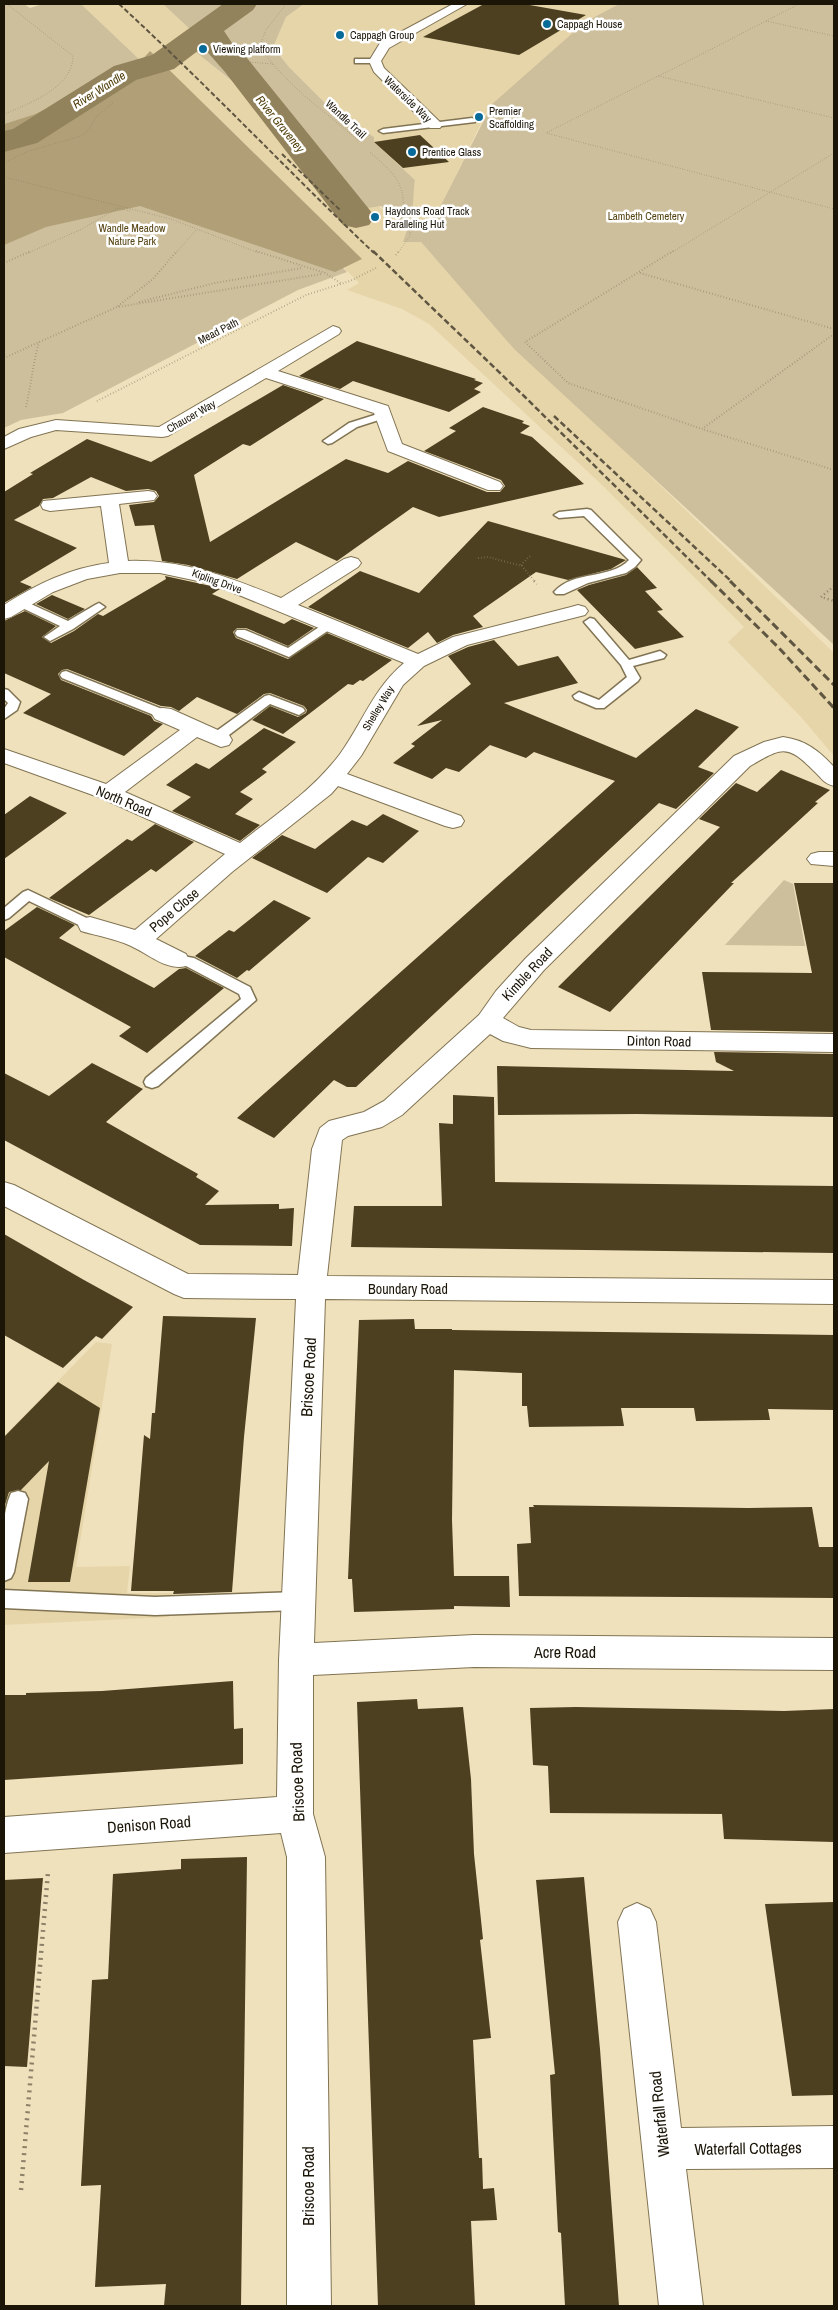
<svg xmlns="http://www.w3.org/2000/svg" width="838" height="2310" viewBox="0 0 838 2310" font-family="'Archivo Narrow',sans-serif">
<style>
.built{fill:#e7d5aa}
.green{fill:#cebf9c}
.forest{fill:#b09f77}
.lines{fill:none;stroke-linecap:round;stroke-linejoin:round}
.river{fill:#93835c;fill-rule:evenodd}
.building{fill:#4d4021}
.service-casing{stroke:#817453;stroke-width:3}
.minor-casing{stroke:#817453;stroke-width:2}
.path-far3{stroke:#8c8168;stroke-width:1;stroke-dasharray:0.5 2;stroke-linecap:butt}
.path-far2{stroke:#8c8168;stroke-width:2;stroke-dasharray:0.5 2.5;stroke-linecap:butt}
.path-far1{stroke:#8c8168;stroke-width:2.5;stroke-dasharray:1 3;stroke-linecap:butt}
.path{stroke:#8c8168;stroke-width:4.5;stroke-dasharray:2 5;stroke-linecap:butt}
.service{fill:#fff;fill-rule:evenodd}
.minor{fill:#fff;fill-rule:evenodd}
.rail-far2{stroke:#5f5642;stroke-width:2;stroke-dasharray:5 2.5;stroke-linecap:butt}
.rail-far1{stroke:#5f5642;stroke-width:2.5;stroke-dasharray:6 3;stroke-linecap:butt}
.rail{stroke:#5f5642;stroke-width:3;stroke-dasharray:8 4;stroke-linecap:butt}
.poi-dot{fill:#076a98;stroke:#fff;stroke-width:2}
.labels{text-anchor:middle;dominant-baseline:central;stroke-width:5;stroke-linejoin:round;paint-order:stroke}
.far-poi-label{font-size:11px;fill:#1b1508;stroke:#fff;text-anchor:start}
.far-street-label{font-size:11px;fill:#1b1508;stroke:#fff}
.far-park-label{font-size:11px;fill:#564412;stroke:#fff}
.far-water-label{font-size:12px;font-style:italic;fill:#4f3d08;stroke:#fff}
.street-label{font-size:14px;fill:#1b1508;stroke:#fff}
.near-street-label{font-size:16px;fill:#1b1508;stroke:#fff}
</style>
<rect width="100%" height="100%" fill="#f0e1bd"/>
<!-- built -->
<path class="built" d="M81,4H163L193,32L192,48L421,242L514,349L610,437L834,653V756L801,717L728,642L744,627L601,484L429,324L402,309L347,290L359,283L141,61Z
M304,4H619L585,22L486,113L433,222L410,220L413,214L412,199L415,180L374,142V137L330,108L289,67L273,46L286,17Z
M96,1342L112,1344L76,1567L130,1566L127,1593H172L169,1617L4,1625V1436Z"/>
<!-- green -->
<path class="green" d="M4,4H24L30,8L43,4H81L141,61L35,114L4,124Z
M163,4H304L286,17L273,47L289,67L330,108L374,137V142L415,180C413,191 414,212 410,220L429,229L492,104L585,22L619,4H834V645L514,349L421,242H403L407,230L381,206L361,209L248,94L191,48L193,32Z
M151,72L347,272L298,290L63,413L21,420L4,428V142Z
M784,880L793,884L805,946L725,945Z"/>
<!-- forest -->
<path class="forest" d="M150,51L362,259L335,272L140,206L46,227L4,245V124L35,114L141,61Z"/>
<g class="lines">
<!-- river -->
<path class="river" d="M223,4H257L253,10L224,31L232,43L247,58L369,209L375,217L369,225L356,228L343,225L225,72L203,47L174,69L136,80L37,143L4,152V131L13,129L114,66L152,55Z"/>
</g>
<!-- building -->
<path class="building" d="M484,4H524L586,15L519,55L423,37Z
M420,135L449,162L403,168L374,142Z
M357,341L476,379L474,380L483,383L474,389L481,392L449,412L353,381L340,389L299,376Z
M283,385L324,399L250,446L243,444L194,475L210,542L346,459L388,473L408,461L487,492H500L505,486L501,480L424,451L456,431L449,428L483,407L524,421L522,423L530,426L520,433L532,437L584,484L439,517L413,507L337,561L296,542L237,579L188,565L162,561L154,525L135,526L129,505L154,502L159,496L156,491L148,489L126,491L91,477L53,498L43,499L39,506L14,520L77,548L20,582L32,587L4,603V492L33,474L30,473L87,439L151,462Z
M488,521L626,560L611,569L568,580L536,572L473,616L483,627L453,635L437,643L428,632L408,648L308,607L360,571L419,593Z
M637,567L657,588L645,591L663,610L657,611L684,637L635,649L577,590L589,585L626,575Z
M165,576L211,586L220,589L212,594L284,624L292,619L314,628L288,646L246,628H237L233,632L236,638L288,659L327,633L392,660L363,681L360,680L353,685L348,684L283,734L252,720L270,706L298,717L306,713L307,710L304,706L270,693L264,694L237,714L197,697L179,711L171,707L161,706L67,669L62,670L58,674L61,680L151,716L154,721L163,724L124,756L23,713L51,694L4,673V621L25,611L56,626L42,637L51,643L74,631L98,614L103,616L166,579Z
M52,595L85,609L68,619L36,604Z
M494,640L518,666L558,656L578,683L504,703L636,758L696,709L739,727L698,767L714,773L676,809L659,803L356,1087H347L334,1080L274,1138L237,1118L615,781L534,752L526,758L490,745L459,772L446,768L432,779L393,763L415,746L411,744L442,720L417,726L471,684L448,656L468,647Z
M264,728L296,742L262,769L267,772L240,792L253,799L235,814L260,825L240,841L172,811L191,797L166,785L196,763L209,769Z
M781,770L830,790L815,802L818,803L731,883H734L610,1012L558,987L720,827L699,819L736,783L757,792Z
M30,796L67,813L4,859V815Z
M383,814L419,831L383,863L368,857L327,893L252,858L282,835L315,849L352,820L367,826Z
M155,824L194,842L156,872L151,869L89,915L49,898L127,839L132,841Z
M794,883H834V1032L711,1030L702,972L812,973Z
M274,900L311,918L249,971L247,970L237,978L195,956L229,930L234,932Z
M37,907L75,925L59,938L154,988L179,969L186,968L224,988L147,1053L119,1036L131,1027L4,957V931Z
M714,1052L834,1054V1117L637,1114L498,1115L497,1066L734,1071L716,1062Z
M92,1063L143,1089L106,1122L198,1174L196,1177L219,1191L205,1205L279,1204V1209L294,1208L292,1246L200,1245L4,1140V1073L49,1096Z
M453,1095L494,1097L495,1182L834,1186V1253L351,1247L354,1206H442L439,1123L453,1124Z
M4,1234L84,1280L133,1307L102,1339L96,1336L63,1368L4,1335Z
M163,1316L256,1318L244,1437L232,1592L173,1594L174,1591H131L144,1435L150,1439L152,1413H155Z
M414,1319L415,1329H452V1330L834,1335V1410L768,1409L770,1420L696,1421L694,1408H621L624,1426L529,1427L527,1406H522V1373L454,1370L452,1520L454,1576H509L510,1607L454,1606V1609L354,1612L352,1579H348L359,1320Z
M58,1382L100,1408L70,1582H28L49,1461L21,1490L9,1492L4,1508V1437Z
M533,1505L748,1508L812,1507L819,1547H834V1598L519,1596L517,1544L531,1543L529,1507H534Z
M233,1681L234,1729L243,1728V1764L4,1780V1695H26V1693L102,1691Z
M417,1699L418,1709L463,1707L471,1779L474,1854L483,1939L480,1940L491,2038L473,2040L479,2158H482L483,2189L494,2188L497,2220L471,2221L475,2306H378L357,1702Z
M576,1707L784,1711L834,1709V1842L724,1839L722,1814L550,1813L548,1766L533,1765L530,1708Z
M247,1857L241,2306H164L166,2284L95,2287L101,2185L81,2186L92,1980L108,1979L113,1874L181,1869V1859Z
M584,1877L600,2049L619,2306H565L561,2233L558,2232L550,2075L555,2074L536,1880Z
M43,1878L27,2067L4,2066V1880Z
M834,1902V2095L792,2096L765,1904Z"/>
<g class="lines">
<defs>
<path id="service" d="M358,59H375L379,61L375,63H355V59Z
M472,118L476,120L475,122L383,133L379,131L383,129Z
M384,412L388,413V417L357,427L332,443L328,444L323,441L349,423Z
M587,509L591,510L641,560L635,567L626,573L588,583L564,594H556L554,592C573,570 610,580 629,560L584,516L559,518L554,515L559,512Z
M20,599L68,621L95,605L99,603L105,607L73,629L50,641L44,637L60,626L16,605L14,603L16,601Z
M590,618L594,619L629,660L660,651L666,655L664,658L633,666L640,678L638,681L604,708H596L575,699L573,696L579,692L599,700L627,677L621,665L584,622Z
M328,621L332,622L334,625L332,628L289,657L237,636L235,633L237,630H245L288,648Z
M66,671L167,711L169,714L167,717H159L62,678L60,675L62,672Z
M4,689L8,690L20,702L17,710L4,719V709L8,703L4,699Z
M269,695L303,708L305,711L299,715L270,704L221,741H211L210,738L211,735L265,696Z
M28,890L95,922L97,925L95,928H85L29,901L9,918L4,920V908L23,892Z
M177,955L194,958L250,987L256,1000L158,1086L152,1088L146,1086L144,1082L146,1078L241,999L239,994L186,966L172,963L170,960L172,957Z
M18,1491L25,1493L28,1499L14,1572L11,1578L4,1581C2,1554 0,1518 11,1493Z
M4,1590L155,1597L298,1592L305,1595L308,1601L305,1607L298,1610L155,1615L4,1608Z"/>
<path id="minor" d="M453,4H467L389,48L381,61L384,68L440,122L442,125L440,128H430L374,72L369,61L380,43Z
M333,326L339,328L341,331L339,334L278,371L388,406L402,444L500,482L503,486L500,490H488L388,451L374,413L266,378L168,436L162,437L56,430L31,437L4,449V437L19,429L56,420L159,427Z
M148,491L154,492L157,496L154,500L119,504L128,561C183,559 231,578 281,598L344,559L351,557L358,559L361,563L358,567L298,605L418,654L453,637L571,607L578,605L585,607L588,611L585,615L467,645L424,666L403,685L361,756L347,774L461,816L464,821L461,826L453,828L445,826L338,786L331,794L232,872L156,939L186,954L189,960L186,966C166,971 149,954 131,946C116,939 98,936 81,931L78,925L81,919L90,917L135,930L225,854L101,798L4,763V749L106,784L180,730L155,719L152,714L155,709L163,708L171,709L229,735L232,740L229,745L221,747L197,737L125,792L240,843C275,815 313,790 340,754C363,722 373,689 404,663L212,584L160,573H120L87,579L53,592L11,617L4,619V605C37,584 70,568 109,563L101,506L50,511L43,509L41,505L43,501Z
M783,737C806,740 819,751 834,767V786C825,784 822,779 815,772C787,744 783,747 750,766L544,970L503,1018L519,1027L531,1030L834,1034V1052L531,1048L503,1041L490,1034L402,1115L382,1127L348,1136L342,1140L327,1276L834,1280V1304L325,1299L314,1643L474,1635L834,1638V1670L474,1667L313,1675V1814L325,1857L331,2306H287V1857L281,1833L4,1853V1817L277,1797L279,1660L296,1299L184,1298L174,1294L4,1206V1182L14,1185L188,1274L298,1275L312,1149L320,1128L329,1121L364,1112L384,1101L479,1015L496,991L526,958L734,756L764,742Z
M819,852H834V866L811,864L807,859L811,854Z
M637,1903L650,1909L656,1922L681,2128L834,2126V2168L686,2169L703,2306H659L618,1922L624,1909Z"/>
</defs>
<!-- service casing -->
<use href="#service" class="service-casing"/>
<!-- minor casing -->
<use href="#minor" class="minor-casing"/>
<!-- path-far3 -->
<path class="path-far3" d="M286,4L266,30L260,45C278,79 329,115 359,141
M766,21L834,36
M203,49L223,60L273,64
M659,76L799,4
M4,114C29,104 73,87 73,56L7,4
M834,118L658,76L546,133L834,209
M370,152C399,178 405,183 404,223L410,228V236L398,253
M4,163L29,151L81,136L89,130L96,117L114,102
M4,177L171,219L259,253
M28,253L82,229L118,208L130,211
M176,253L196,230
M671,253L834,153"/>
<!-- path-far2 -->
<path class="path-far2" d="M256,251L325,273L342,284
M673,251L525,342L568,383L702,429
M396,255L399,251
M4,263L31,251
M640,273L834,329
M139,302L215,283L302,268
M118,306L153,279L177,251
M834,334L702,429L834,470
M4,358L117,307L322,274
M97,401L306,295L350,281L376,268
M26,407C31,385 33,363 39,342
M478,558L488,557L522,566L535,582
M521,565L530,556"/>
<!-- path-far1 -->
<path class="path-far1" d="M534,581L537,584
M834,586L821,597L834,601"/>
<!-- path -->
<path class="path" d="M21,2190L48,1872"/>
<!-- service -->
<use href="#service" class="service"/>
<!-- minor -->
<use href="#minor" class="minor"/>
<!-- rail-far2 -->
<path class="rail-far2" d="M119,4C206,84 288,171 374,253
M282,154L340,210"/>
<!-- rail-far1 -->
<path class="rail-far1" d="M373,251L525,397L712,582
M554,416L732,582"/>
<!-- rail -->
<path class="rail" d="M711,581L779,648L834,708
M730,581L834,685"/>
</g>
<!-- markers -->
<g class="poi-dot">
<circle cx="547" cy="24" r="5"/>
<circle cx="340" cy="35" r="5"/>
<circle cx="203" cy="49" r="5"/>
<circle cx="479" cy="117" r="5"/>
<circle cx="412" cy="152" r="5"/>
<circle cx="375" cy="217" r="5"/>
</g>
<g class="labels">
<!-- far-poi labels -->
<g class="far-poi-label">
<text x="557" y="24">Cappagh House</text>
<text x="350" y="35">Cappagh Group</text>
<text x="213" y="49">Viewing platform</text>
<text x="489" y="111">Premier<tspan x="489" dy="13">Scaffolding</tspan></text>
<text x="422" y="152">Prentice Glass</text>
<text x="385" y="211">Haydons Road Track<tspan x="385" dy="13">Paralleling Hut</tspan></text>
</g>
<!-- far-street labels -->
<g class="far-street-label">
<text transform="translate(408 99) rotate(44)">Waterside Way</text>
<text transform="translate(346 119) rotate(43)">Wandle Trail</text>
<text transform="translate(218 331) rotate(-27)">Mead Path</text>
<text transform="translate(191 416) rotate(-30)">Chaucer Way</text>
<text transform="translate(217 581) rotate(20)">Kipling Drive</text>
<text transform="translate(378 708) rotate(-59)">Shelley Way</text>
</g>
<!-- far-park labels -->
<g class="far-park-label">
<text x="646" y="216">Lambeth Cemetery</text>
<text x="132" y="228">Wandle Meadow<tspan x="132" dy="13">Nature Park</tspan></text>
</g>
<!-- far-water labels -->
<g class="far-water-label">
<text transform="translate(99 90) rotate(-32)">River Wandle</text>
<text transform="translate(280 124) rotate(51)">River Graveney</text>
</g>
<!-- street labels -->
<g class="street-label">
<text transform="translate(124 801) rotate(23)">North Road</text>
<text transform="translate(174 910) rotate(-40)">Pope Close</text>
<text transform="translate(527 974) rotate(-47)">Kimble Road</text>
<text transform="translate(659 1041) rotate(1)">Dinton Road</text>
<text x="408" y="1289">Boundary Road</text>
</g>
<!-- near-street labels -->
<g class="near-street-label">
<text transform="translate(308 1377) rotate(-87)">Briscoe Road</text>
<text x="565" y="1652">Acre Road</text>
<text transform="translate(297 1782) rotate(-92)">Briscoe Road</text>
<text transform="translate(149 1824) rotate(-4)">Denison Road</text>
<text transform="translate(659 2114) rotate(-96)">Waterfall Road</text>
<text transform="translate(748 2148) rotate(-1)">Waterfall Cottages</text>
<text transform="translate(308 2186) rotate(-90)">Briscoe Road</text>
</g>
</g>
<!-- border -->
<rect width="838" height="2310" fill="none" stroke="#1b1508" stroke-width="10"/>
</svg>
